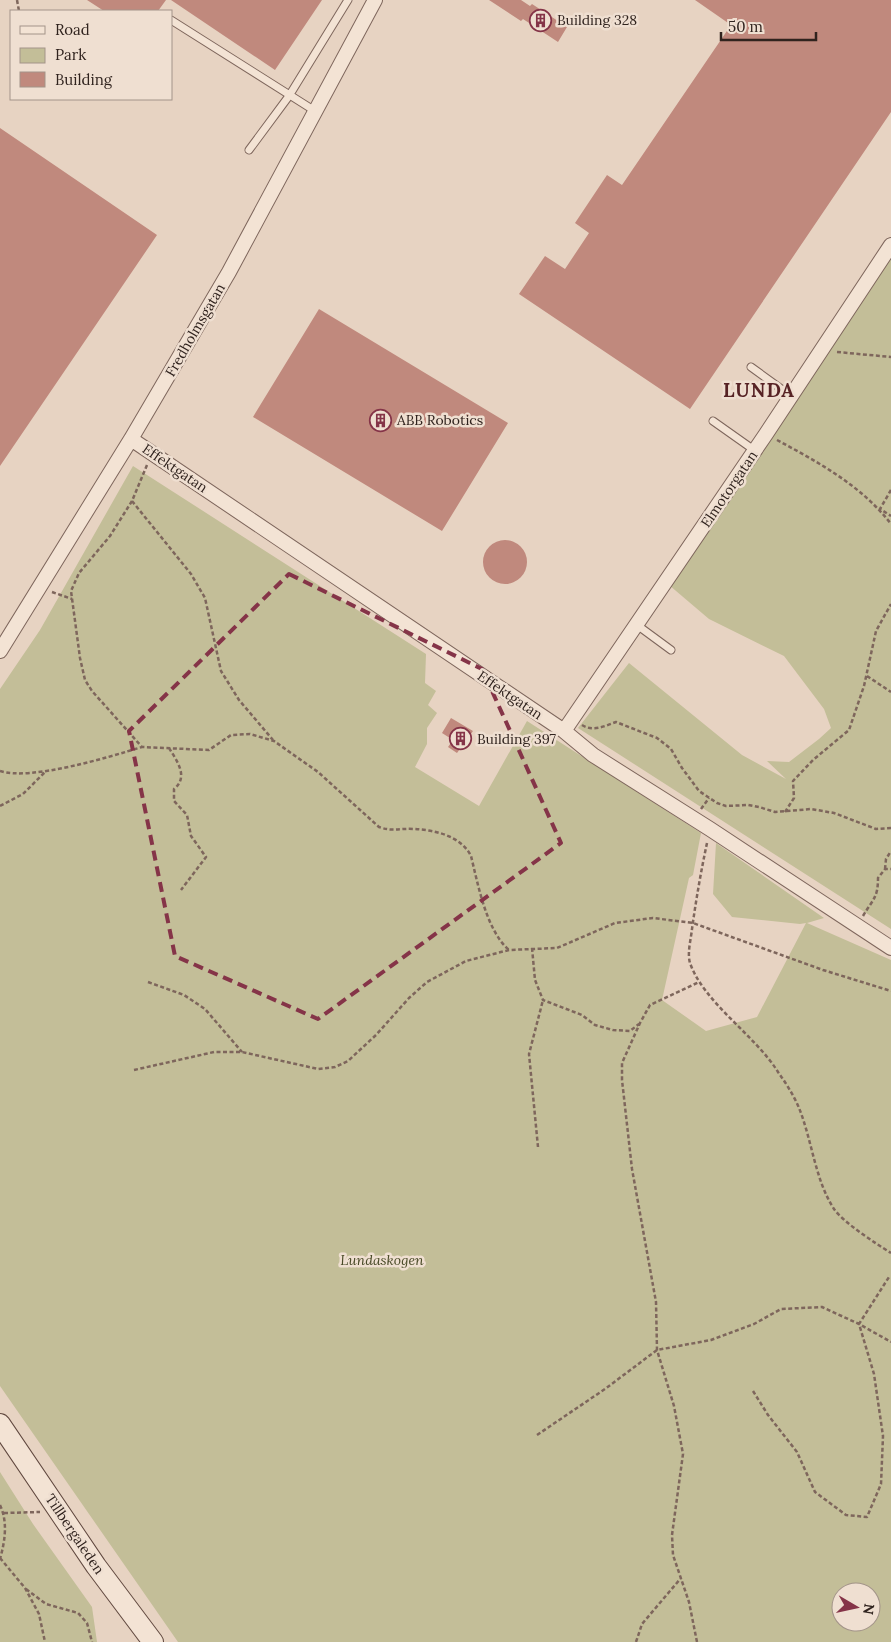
<svg xmlns="http://www.w3.org/2000/svg" width="891" height="1642" viewBox="0 0 891 1642" font-family="Lora,serif">
<style>
.green{fill:#c3be98;fill-rule:evenodd}
.building{fill:#c0897d}
.lines{fill:none;stroke-linecap:round;stroke-linejoin:round}
.service-casing{stroke:#7e665c;stroke-width:9}
.minor-casing{stroke:#7e665c;stroke-width:16}
.secondary-casing{stroke:#60483f;stroke-width:22}
.path{stroke:#7e665c;stroke-width:2.5;stroke-dasharray:4 2.5;stroke-linecap:butt}
.service{stroke:#f3e3d4;stroke-width:7}
.minor{stroke:#f3e3d4;stroke-width:14}
.secondary{stroke:#f3e3d4;stroke-width:20}
.marked{fill:none;stroke:#853448;stroke-width:4;stroke-dasharray:10 6;stroke-linejoin:round}
.labels{text-anchor:middle;dominant-baseline:central;stroke-width:5;stroke-linejoin:round;paint-order:stroke}
.poi-label{font-size:14px;fill:#30231e;stroke:#efdfd1;text-anchor:start}
.street-label{font-size:14px;fill:#30231e;stroke:#efdfd1}
.park-label{font-size:14px;font-style:italic;fill:#494a27;stroke:#efdfd1}
.district-label{font-size:19px;font-weight:bold;letter-spacing:1px;fill:#572325;stroke:#efdfd1}
</style>
<rect width="100%" height="100%" fill="#e7d3c2"/>
<!-- green -->
<path class="green" d="M891,254V929L578,728L629,663L742,755L786,779L767,761L789,762L819,739L831,728L824,709L784,656L709,619L669,585Z
M133,466L426,654L425,683L436,691L428,705L437,713L427,728V744L415,767L479,806L527,721L701,833L693,875L689,878L662,1000L706,1031L757,1017L806,923L800,924L732,917L713,894L716,843L824,918L807,923L891,960V1642H178L0,1386V689L40,630ZM841,1592H871V1622H841Z
M0,1472L33,1524L92,1607L97,1642H0Z"/>
<!-- building -->
<path class="building" d="M87,0H166L158,11H104Z
M171,0H322L275,70Z
M489,0H521L530,6L532,4L567,27L558,42L523,19L521,21Z
M695,0H891V112L690,409L519,294L545,256L565,269L589,233L575,223L607,175L622,185L731,25Z
M0,128L157,235L0,466Z
M319,309L508,423L442,531L253,417Z
M483 562a22 22 0 1 1 44 0a22 22 0 1 1-44 0Z
M451,718L473,731L457,753L448,747L453,740L442,733Z"/>
<g class="lines">
<defs>
<path id="service" d="M171,20L315,111
M249,150L289,96L348,0
M751,367L791,396
M713,421L754,450
M637,625L671,650"/>
<path id="minor" d="M131,439L564,731L593,755L710,829L891,948
M0,651L131,439L229,272L375,0
M564,731L766,434L891,245"/>
<path id="secondary" d="M0,1424L96,1566L153,1642"/>
</defs>
<!-- service casing -->
<use href="#service" class="service-casing"/>
<!-- minor casing -->
<use href="#minor" class="minor-casing"/>
<!-- secondary casing -->
<use href="#secondary" class="secondary-casing"/>
<!-- path -->
<path class="path" d="M17,0L19,11
M837,352L891,357
M777,440C818,462 862,486 891,524
M147,465L132,501L110,536L79,573L71,591L80,658L85,680L92,691L142,747L209,750L231,735L250,734L274,741L318,772L379,827C393,832 400,828 414,829C435,830 461,836 471,856C478,884 486,930 509,950
M891,490L880,509L891,516
M132,501L191,574L205,598L221,671L239,700L273,740
M52,592L72,599
M867,676L891,692
M582,725C593,732 605,726 616,722L657,738L671,749L682,768L699,791L717,803L726,806L748,805L759,807L775,812L811,809L834,813L876,829L891,828
M169,748C177,761 189,777 174,789V801L187,815L191,836L206,857L181,890
M0,771C31,781 109,757 142,747
M0,806L23,794L46,771
M701,809L709,798
M785,812L794,798L793,781L813,760L849,730L864,686L876,631L891,604
M707,843C701,871 696,900 692,929C691,939 687,953 690,963C704,1003 755,1035 778,1072C786,1083 794,1096 799,1108C812,1140 815,1180 834,1209C844,1223 875,1243 891,1253
M885,869L886,859L891,851
M863,916C873,899 878,898 878,878L885,869H891
M532,948L535,980L543,1000L582,1015L595,1025L613,1030L630,1031L639,1024
M148,982L184,995L205,1009L242,1052
M134,1070L214,1052H242L318,1069L335,1067L348,1061L376,1035L409,998L427,982L466,961L509,950L557,948L615,923L653,918L693,923L823,970L891,991
M538,1147L529,1054L543,1000
M753,1391L768,1415L797,1452L815,1492L846,1515L867,1517L881,1484L883,1436L874,1374L859,1324L889,1277
M537,1435L605,1389L657,1350L711,1340L754,1324L781,1309L822,1307L859,1324L891,1342
M0,1505C8,1522 5,1541 0,1559
M4,1513L40,1512
M0,1558L25,1588L39,1614L45,1642
M26,1589L46,1604L78,1613L87,1623L92,1642
M636,1642L642,1624L681,1578
M697,1642L689,1602L673,1555L672,1535L683,1454L674,1406L657,1350L656,1302L632,1169L622,1080V1063L640,1023L650,1005L699,982"/>
<!-- service -->
<use href="#service" class="service"/>
<!-- minor -->
<use href="#minor" class="minor"/>
<!-- secondary -->
<use href="#secondary" class="secondary"/>
</g>
<!-- marked area -->
<path class="marked" d="M289,574L482,669L561,843L318,1019L175,956L129,731Z"/>
<!-- icons -->
<defs>
<symbol id="building-ring" viewBox="-11 -11 22 22"><circle r="9.5" fill="#efdfd1" stroke="#853448" stroke-width="1.5"/><path d="M-4-6H4V6H1V3H-1V6H-4ZM-2.5-4.3h1.7v1.8h-1.7ZM.8-4.3h1.7v1.8H.8ZM-2.5-1h1.7V.8h-1.7ZM.8-1h1.7V.8H.8Z" fill="#853448"/></symbol>
</defs>
<g fill-rule="evenodd">
<use href="#building-ring" x="528" y="8" width="25" height="25"/>
<use href="#building-ring" x="368" y="408" width="25" height="25"/>
<use href="#building-ring" x="448" y="726" width="25" height="25"/>
</g>
<g class="labels">
<!-- poi labels -->
<g class="poi-label">
<text x="557" y="20">Building 328</text>
<text x="397" y="420">ABB Robotics</text>
<text x="477" y="739">Building 397</text>
</g>
<!-- street labels -->
<g class="street-label">
<text transform="translate(195 330) rotate(-60)">Fredholmsgatan</text>
<text transform="translate(175 468) rotate(34)">Effektgatan</text>
<text transform="translate(729 489) rotate(-56)">Elmotorgatan</text>
<text transform="translate(510 695) rotate(34)">Effektgatan</text>
<text transform="translate(75 1534) rotate(56)">Tillbergaleden</text>
</g>
<!-- park labels -->
<g class="park-label">
<text x="382" y="1260">Lundaskogen</text>
</g>
<!-- district labels -->
<g class="district-label">
<text x="759" y="390">LUNDA</text>
</g>
</g>
<!-- legend -->
<rect x="10" y="10" width="162" height="90" fill="#efdfd1" stroke="#a39489"/>
<rect x="20" y="26" width="25" height="8" fill="#f3e3d4" stroke="#a39489"/>
<text x="55" y="35" font-size="15" fill="#30231e">Road</text>
<rect x="20" y="48" width="25" height="15" fill="#c3be98" stroke="#a39489"/>
<text x="55" y="60" font-size="15" fill="#30231e">Park</text>
<rect x="20" y="72" width="25" height="15" fill="#c0897d" stroke="#a39489"/>
<text x="55" y="85" font-size="15" fill="#30231e">Building</text>
<!-- north arrow -->
<g transform="translate(856 1607) rotate(99)"><circle r="24" fill="#efdfd1" stroke="#a39489"/>
<path d="M0-4L9 19L0 12L-9 19Z" fill="#853448"/>
<text y="-8" font-size="14" font-weight="bold" text-anchor="middle" fill="#30231e">N</text>
</g>
<!-- scale -->
<path d="M721 32v8h95v-8" fill="none" stroke="#30231e" stroke-width="2.5"/>
<text x="728" y="32" font-size="15" fill="#30231e" stroke="#efdfd1" stroke-width="4" paint-order="stroke">50 m</text>
</svg>
